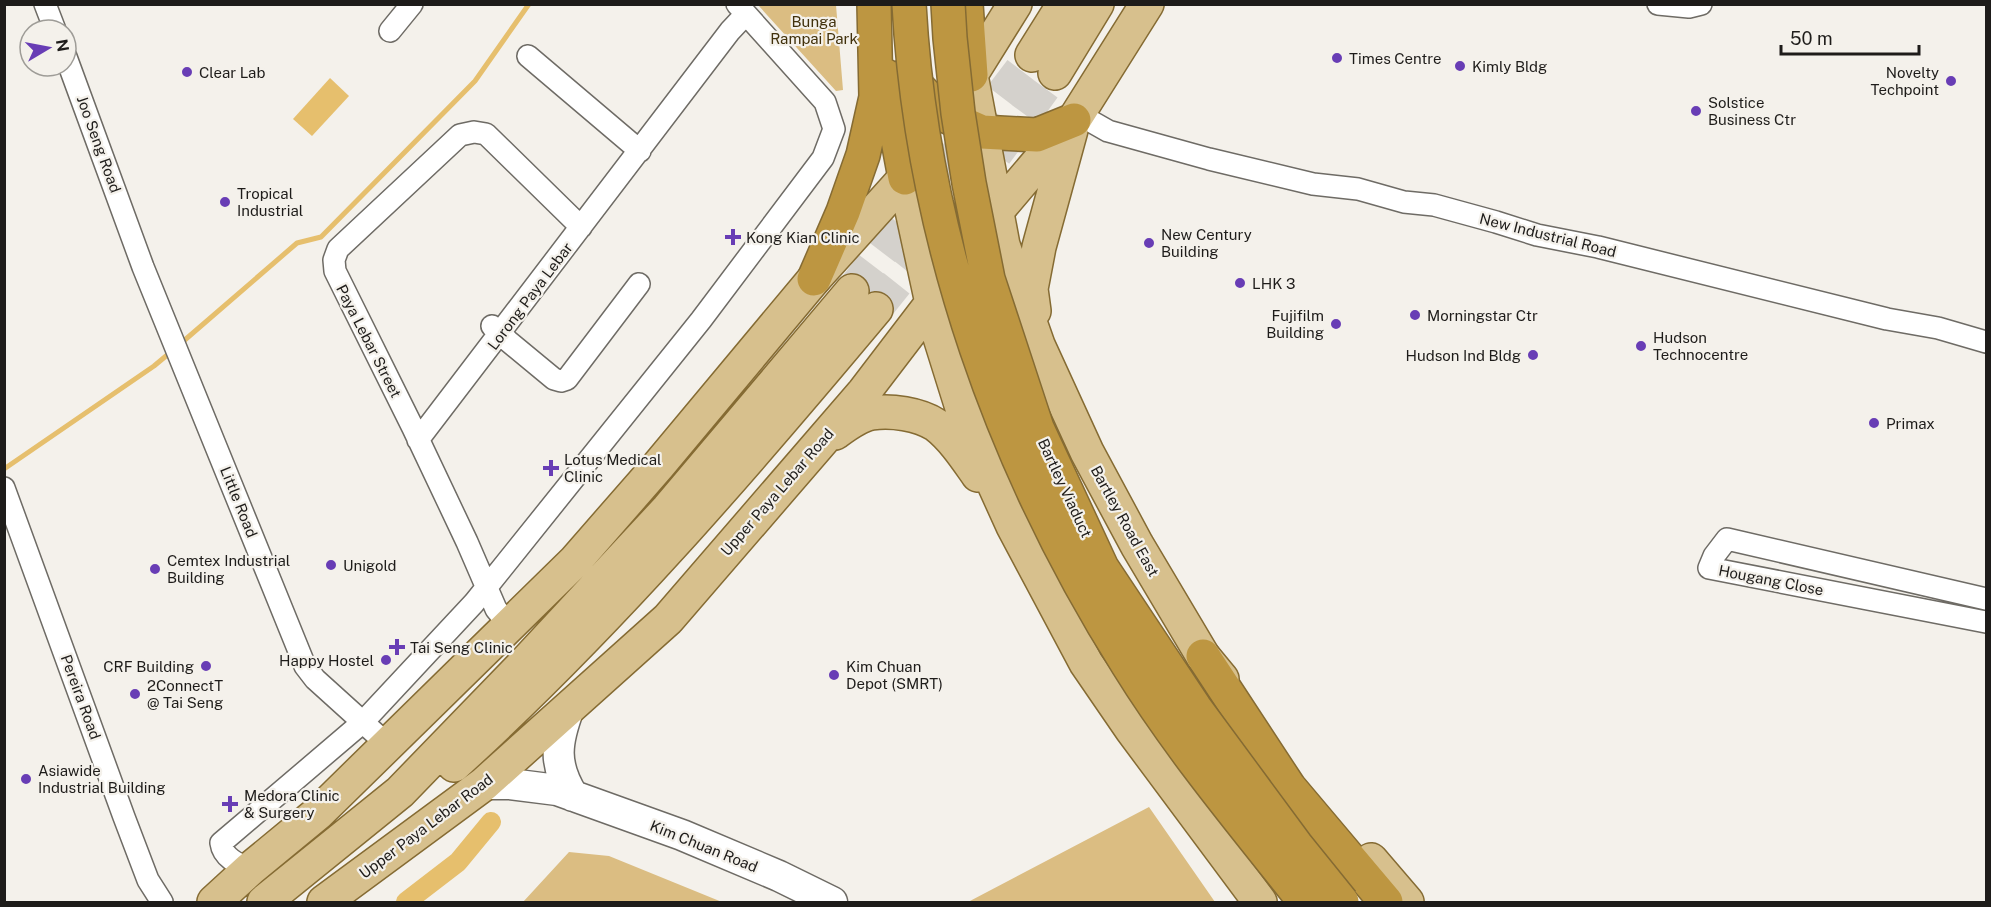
<svg xmlns="http://www.w3.org/2000/svg" width="1991" height="907" viewBox="0 0 1991 907" font-family="'Public Sans',sans-serif">
<style>
.green{fill:#dbbd82}
.water{fill:#e6bf6d}
.lines{fill:none;stroke-linecap:round;stroke-linejoin:round}
.stream{stroke:#e6bf6d;stroke-width:5}
.canal{stroke:#e6bf6d;stroke-width:20}
.primary-tunnel{stroke:#d4d1cc;stroke-width:33;stroke-dasharray:33 16;stroke-linecap:butt}
.street-casing{stroke:#6e6b65;stroke-width:24}
.secondary-casing{stroke:#6e6b65;stroke-width:33}
.primary-casing{stroke:#856b33;stroke-width:36}
.highway-casing{stroke:#856b33;stroke-width:36}
.street{stroke:#fff;stroke-width:21}
.secondary{stroke:#fff;stroke-width:30}
.primary{stroke:#d7c08d;stroke-width:33}
.highway{stroke:#bd9641;stroke-width:33}
.highway-bridge-casing{stroke:#856b33;stroke-width:36;stroke-linecap:butt}
.highway-bridge{stroke:#bd9641;stroke-width:33}
.poi-dot{fill:#683db5;stroke:#f4f1eb;stroke-width:2}
.labels{text-anchor:middle;dominant-baseline:central;stroke-width:4.5;stroke-linejoin:round;paint-order:stroke}
.park-label{font-size:15px;fill:#41310c;stroke:#f4f1eb}
.poi-label{font-size:15px;fill:#1e1c1a;stroke:#f4f1eb;text-anchor:start}
.street-label{font-size:15px;fill:#1e1c1a;stroke:#f4f1eb}
</style>
<rect width="100%" height="100%" fill="#f4f1eb"/>
<!-- green -->
<path class="green" d="M758,5H836L843,90L836,91Z
M1149,807L1215,902H968Z
M569,852L609,856L722,902H523Z"/>
<!-- water -->
<path class="water" d="M330,78L349,96L312,136L293,119Z"/>
<g class="lines">
<!-- stream -->
<path class="stream" d="M179,345L297,243L321,237L475,81L529,4
M4,469L154,366L172,351"/>
<!-- canal -->
<path class="canal" d="M406,902L458,862L491,822"/>
<!-- primary-tunnel -->
<path class="primary-tunnel" d="M852,291L1032,55
M876,309L955,210L1055,73"/>
<defs>
<path id="street" d="M45,4L55,30
M1658,4L1689,7L1701,4
M390,31L412,4
M528,56L640,151
M66,57L143,267L305,666L315,679L388,745
M1078,114L1108,131L1209,159L1313,184L1358,189L1404,202L1434,205L1496,222L1537,235L1598,247L1887,319L1938,328L1986,342
M492,326L508,341L554,379L561,381L567,379L639,284
M418,440L730,31L746,14
M4,488L124,817L148,880L162,902
M1986,599L1727,539L1714,556L1709,568L1986,622
M510,626L496,609L467,542L413,428L335,271L334,260L338,249L460,135L474,132L486,134L581,227
M250,869C238,864 223,858 221,843L363,722L474,603L701,320L823,158L834,129L825,102L737,4"/>
<path id="secondary" d="M569,708C556,743 553,764 573,796
M484,784H510L557,790L682,835L779,876L832,902"/>
<path id="primary" d="M1032,55L1064,4
M1055,73L1097,4
M971,75L1003,245L1038,345L1087,452L1137,545L1203,656L1222,679
M962,89L1015,4
M905,178L938,331L963,411L979,451L1013,526L1086,663L1132,730L1260,902
M1034,311L1031,289L1039,247L1071,130
M835,433C846,425 859,415 872,413C891,410 919,414 936,425C953,438 966,458 978,475
M454,765C607,626 743,468 876,309
M1371,860L1407,902
M214,902L250,869L318,813L575,561L658,466L814,279L905,178L920,156
M264,902L400,792L524,664L668,509L852,291
M324,902L484,784L668,619L864,392L932,303L996,212L1074,120L1147,4"/>
<path id="highway" d="M966,4L971,75
M906,75L946,116L982,132L1037,135L1074,120
M886,76L905,178
M814,279L843,212L863,155L876,97L874,4
M1203,656L1289,787L1386,902"/>
</defs>
<!-- street casing -->
<use href="#street" class="street-casing"/>
<!-- secondary casing -->
<use href="#secondary" class="secondary-casing"/>
<!-- primary casing -->
<use href="#primary" class="primary-casing"/>
<!-- highway casing -->
<use href="#highway" class="highway-casing"/>
<!-- street -->
<use href="#street" class="street"/>
<!-- secondary -->
<use href="#secondary" class="secondary"/>
<!-- primary -->
<use href="#primary" class="primary"/>
<!-- highway -->
<use href="#highway" class="highway"/>
<defs>
<path id="highway-bridge" d="M909,4C922,240 1003,467 1128,665C1180,749 1244,825 1305,902
M948,4L950,38L958,113L969,183L988,279L1037,428L1102,568L1195,708L1296,845L1342,902"/>
</defs>
<!-- highway-bridge casing -->
<use href="#highway-bridge" class="highway-bridge-casing"/>
<!-- highway-bridge -->
<use href="#highway-bridge" class="highway-bridge"/>
</g>
<!-- markers -->
<g class="poi-dot">
<circle cx="1337" cy="58" r="6"/>
<circle cx="1460" cy="66" r="6"/>
<circle cx="187" cy="72" r="6"/>
<circle cx="1951" cy="81" r="6"/>
<circle cx="1696" cy="111" r="6"/>
<circle cx="225" cy="202" r="6"/>
<path d="M730 228h6v6h6v6h-6v6h-6v-6h-6v-6h6z"/>
<circle cx="1149" cy="243" r="6"/>
<circle cx="1240" cy="283" r="6"/>
<circle cx="1415" cy="315" r="6"/>
<circle cx="1336" cy="324" r="6"/>
<circle cx="1641" cy="346" r="6"/>
<circle cx="1533" cy="355" r="6"/>
<circle cx="1874" cy="423" r="6"/>
<path d="M548 459h6v6h6v6h-6v6h-6v-6h-6v-6h6z"/>
<circle cx="331" cy="565" r="6"/>
<circle cx="155" cy="569" r="6"/>
<path d="M394 638h6v6h6v6h-6v6h-6v-6h-6v-6h6z"/>
<circle cx="386" cy="660" r="6"/>
<circle cx="206" cy="666" r="6"/>
<circle cx="834" cy="675" r="6"/>
<circle cx="135" cy="694" r="6"/>
<circle cx="26" cy="779" r="6"/>
<path d="M227 795h6v6h6v6h-6v6h-6v-6h-6v-6h6z"/>
</g>
<g class="labels">
<!-- park labels -->
<g class="park-label">
<text x="814" y="21">Bunga<tspan x="814" dy="17">Rampai Park</tspan></text>
</g>
<!-- poi labels -->
<g class="poi-label">
<text x="1349" y="58">Times Centre</text>
<text x="1472" y="66">Kimly Bldg</text>
<text x="199" y="72">Clear Lab</text>
<text x="1939" y="72" text-anchor="end">Novelty<tspan x="1939" dy="17">Techpoint</tspan></text>
<text x="1708" y="102">Solstice<tspan x="1708" dy="17">Business Ctr</tspan></text>
<text x="237" y="193">Tropical<tspan x="237" dy="17">Industrial</tspan></text>
<text x="1161" y="234">New Century<tspan x="1161" dy="17">Building</tspan></text>
<text x="746" y="237">Kong Kian Clinic</text>
<text x="1252" y="283">LHK 3</text>
<text x="1324" y="315" text-anchor="end">Fujifilm<tspan x="1324" dy="17">Building</tspan></text>
<text x="1427" y="315">Morningstar Ctr</text>
<text x="1653" y="337">Hudson<tspan x="1653" dy="17">Technocentre</tspan></text>
<text x="1521" y="355" text-anchor="end">Hudson Ind Bldg</text>
<text x="1886" y="423">Primax</text>
<text x="564" y="459">Lotus Medical<tspan x="564" dy="17">Clinic</tspan></text>
<text x="167" y="560">Cemtex Industrial<tspan x="167" dy="17">Building</tspan></text>
<text x="343" y="565">Unigold</text>
<text x="410" y="647">Tai Seng Clinic</text>
<text x="374" y="660" text-anchor="end">Happy Hostel</text>
<text x="194" y="666" text-anchor="end">CRF Building</text>
<text x="846" y="666">Kim Chuan<tspan x="846" dy="17">Depot (SMRT)</tspan></text>
<text x="147" y="685">2ConnectT<tspan x="147" dy="17">@ Tai Seng</tspan></text>
<text x="38" y="770">Asiawide<tspan x="38" dy="17">Industrial Building</tspan></text>
<text x="244" y="795">Medora Clinic<tspan x="244" dy="17">&amp; Surgery</tspan></text>
</g>
<!-- street labels -->
<g class="street-label">
<text transform="translate(99 144) rotate(70)">Joo Seng Road</text>
<text transform="translate(1548 235) rotate(14)">New Industrial Road</text>
<text transform="translate(530 296) rotate(-53)">Lorong Paya Lebar</text>
<text transform="translate(369 341) rotate(63)">Paya Lebar Street</text>
<text transform="translate(1065 488) rotate(65)">Bartley Viaduct</text>
<text transform="translate(777 492) rotate(-49)">Upper Paya Lebar Road</text>
<text transform="translate(239 502) rotate(68)">Little Road</text>
<text transform="translate(1125 521) rotate(61)">Bartley Road East</text>
<text transform="translate(1771 580) rotate(11)">Hougang Close</text>
<text transform="translate(81 697) rotate(70)">Pereira Road</text>
<text transform="translate(426 826) rotate(-37)">Upper Paya Lebar Road</text>
<text transform="translate(704 846) rotate(22)">Kim Chuan Road</text>
</g>
</g>
<!-- border -->
<rect width="1991" height="907" fill="none" stroke="#1e1c1a" stroke-width="12"/>
<!-- north arrow -->
<g transform="translate(48 48) rotate(80)"><circle r="28" fill="#f4f1eb" stroke="#9e9c97" stroke-width="1.5"/>
<path d="M0-4.5L10 22L0 15L-10 22Z" fill="#683db5"/>
<text y="-9" font-size="16" font-weight="bold" text-anchor="middle" fill="#1e1c1a">N</text>
</g>
<!-- scale -->
<path d="M1781 45v9h138v-9" fill="none" stroke="#1e1c1a" stroke-width="3"/>
<text x="1790" y="45" font-size="18" fill="#1e1c1a" stroke="#f4f1eb" stroke-width="4.5" paint-order="stroke">50 m</text>
</svg>
